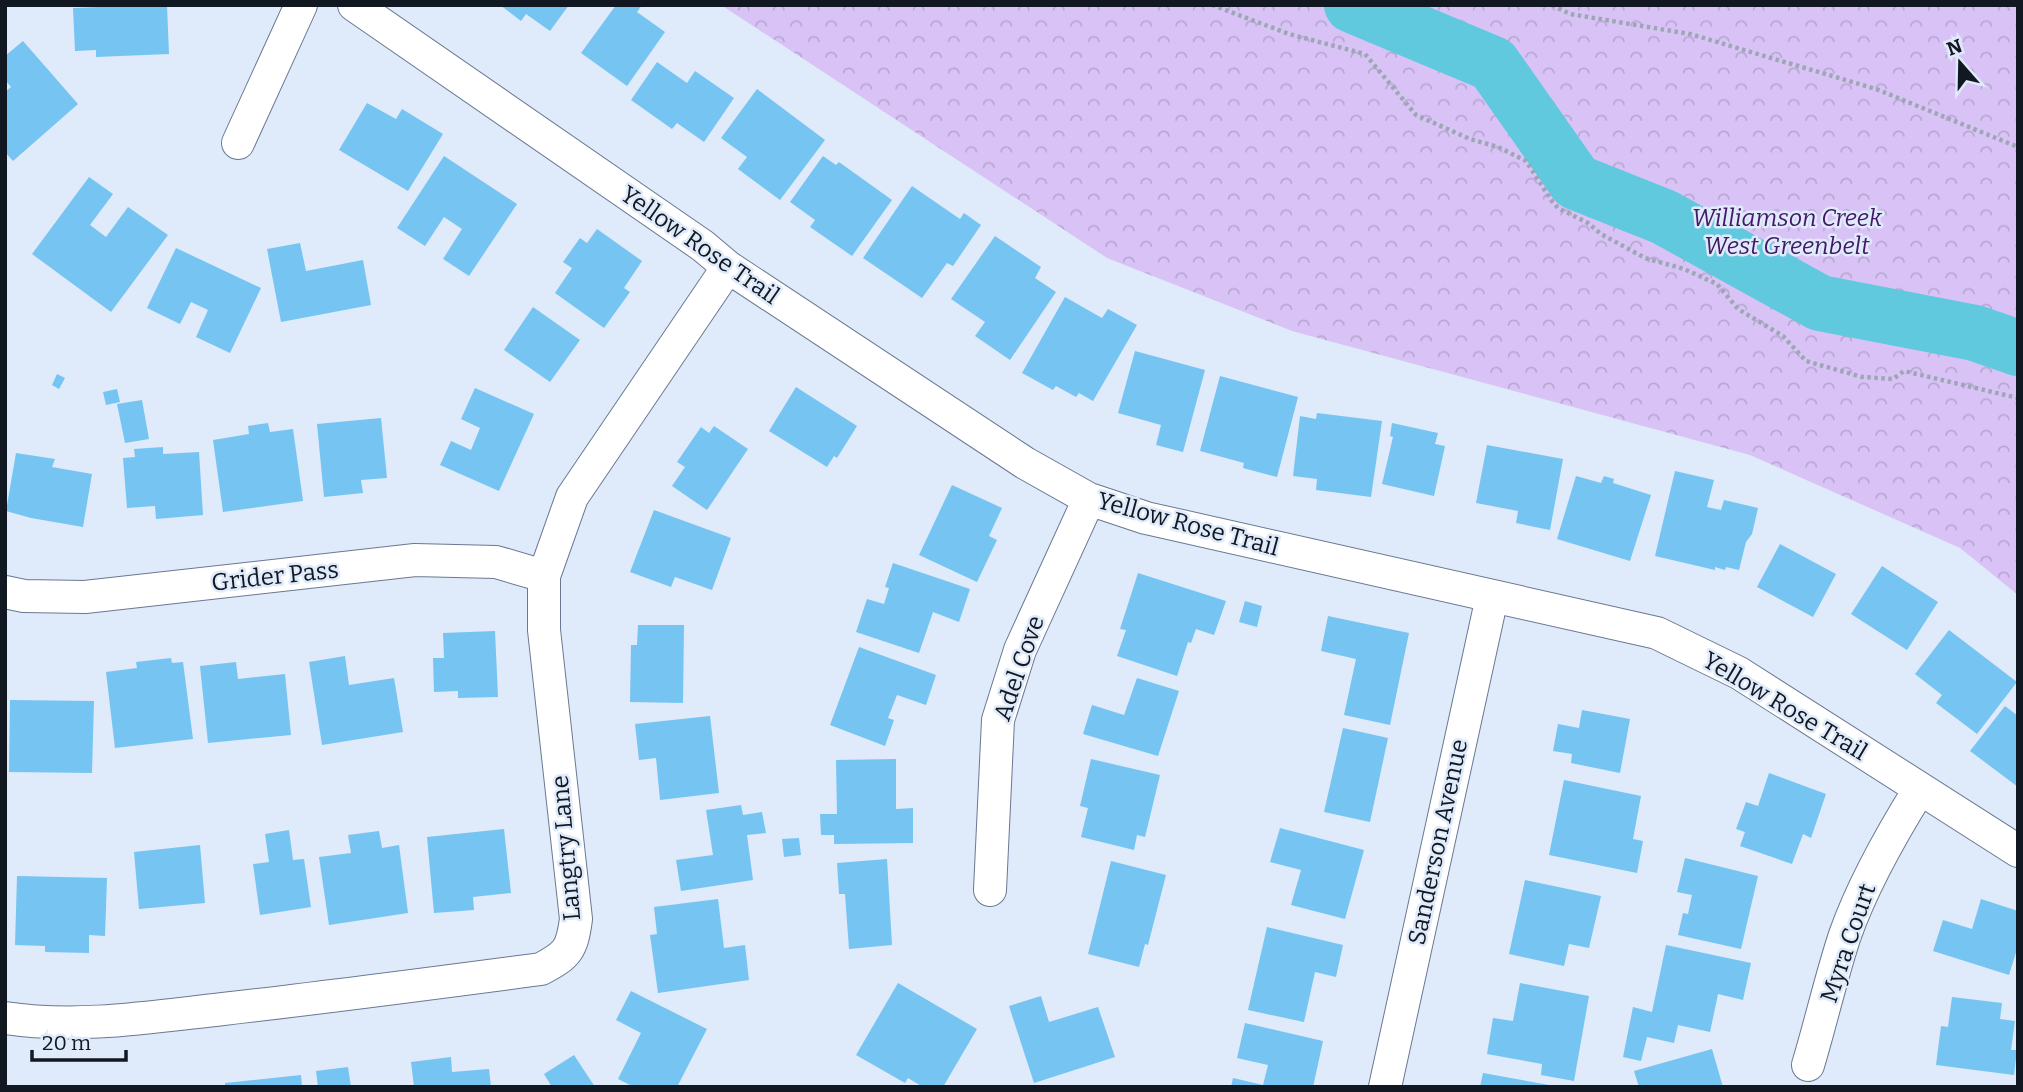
<svg xmlns="http://www.w3.org/2000/svg" width="2023" height="1092" viewBox="0 0 2023 1092" font-family="Bitter,serif">
<style>
.park{fill:url(#park-crowns)}
.lines{fill:none;stroke-linecap:round;stroke-linejoin:round}
.river{stroke:#60c9de;stroke-width:56}
.building{fill:#76c4f2}
.minor-casing{stroke:#697992;stroke-width:34}
.path{stroke:#9da6b4;stroke-width:4.5;stroke-dasharray:3.5 3.5;stroke-linecap:butt}
.minor{stroke:#fff;stroke-width:32}
.labels{text-anchor:middle;dominant-baseline:central;stroke-width:5;stroke-linejoin:round;paint-order:stroke}
.park-label{font-size:24px;font-style:italic;fill:#431867;stroke:#dfeafa}
.street-label{font-size:24px;fill:#121822;stroke:#dfeafa}
</style>
<defs>
<pattern id="park-crowns" width="20" height="18" patternUnits="userSpaceOnUse" patternTransform="scale(1.75)"><rect width="20" height="18" fill="#d9c3f6"/><path d="M2 6a3 3 0 1 1 6 0M12 15a3 3 0 1 1 6 0" fill="none" stroke="#b9a7d3"/></pattern>
</defs>
<rect width="100%" height="100%" fill="#dfeafa"/>
<!-- park -->
<path class="park" d="M721,5H2018V595L1960,548L1750,455L1292,331L1107,258Z"/>
<g class="lines">
<!-- river -->
<path class="river" d="M1352,5L1493,64L1576,182L1664,217L1820,303L1975,333L2018,348"/>
</g>
<!-- building -->
<path class="building" d="M148,5H167L169,54L96,57V50L75,51L73,8Z
M500,5H569L550,31L526,14L521,21Z
M616,5H642L637,12L665,32L627,86L581,53Z
M23,41L78,104L13,161L5,152V92L11,87L5,80V56Z
M657,62L687,83L695,71L734,98L704,142L677,123L672,129L631,100Z
M757,89L825,140L780,200L738,169L747,157L721,138Z
M367,103L396,119L402,109L443,134L408,191L339,150Z
M444,156L517,204L469,276L443,259L462,229L444,217L425,246L397,228Z
M823,156L836,165L839,162L892,200L852,256L810,227L815,220L790,202Z
M89,177L113,194L90,225L106,237L128,207L168,235L111,312L32,254Z
M912,186L960,219L964,213L981,225L953,266L947,263L922,298L863,258Z
M597,229L642,261L624,288L630,292L604,328L555,293L572,268L563,262L580,238L587,243Z
M995,236L1041,267L1035,278L1056,292L1010,360L975,336L985,322L951,299Z
M300,243L306,271L363,260L371,305L281,322L267,249Z
M176,248L261,288L230,353L196,337L208,310L191,302L180,324L147,308Z
M1065,297L1102,318L1108,309L1137,325L1093,401L1079,393L1076,397L1056,386L1053,390L1022,373Z
M533,307L580,340L550,382L504,350Z
M1135,351L1205,370L1183,452L1156,445L1161,425L1118,413Z
M57,374L65,378L59,389L52,385Z
M1220,376L1298,397L1277,477L1243,468L1244,463L1200,451Z
M796,387L857,426L837,458L834,456L827,467L769,431Z
M475,388L534,414L499,491L440,465L451,441L471,450L480,428L461,419Z
M117,389L120,402L106,405L103,392Z
M142,400L149,439L125,443L117,404Z
M1317,413L1382,421L1371,497L1316,490L1317,479L1293,476L1300,416L1316,419Z
M381,418L387,478L361,480L363,493L324,497L317,424Z
M268,423L270,432L293,429L303,501L223,512L213,440L249,434L248,426Z
M1392,423L1438,433L1435,444L1445,446L1434,496L1382,484L1393,437L1390,436Z
M714,426L748,449L707,510L672,486L685,467L677,462L701,427L709,433Z
M1487,445L1563,459L1550,530L1516,523L1518,511L1476,503Z
M163,447V454L199,452L203,515L156,519L155,506L127,508L123,458L135,457L134,449Z
M16,453L55,459L52,467L92,474L83,527L31,518L6,511Z
M1675,471L1714,480L1707,507L1721,510L1724,500L1758,508L1752,534L1746,542L1739,570L1726,567L1725,570L1715,567V570L1655,556Z
M1576,476L1601,483L1604,476L1614,479L1613,483L1651,495L1630,561L1557,539Z
M952,485L1002,508L989,536L997,540L977,582L919,555Z
M654,510L731,538L712,590L675,577L671,587L630,572Z
M1780,544L1836,574L1813,617L1757,587Z
M893,563L970,589L959,622L933,612L919,653L856,632L867,599L884,604L889,588L885,587Z
M1882,566L1938,602L1907,650L1851,614Z
M1138,573L1226,601L1214,635L1196,629L1191,643L1188,642L1177,676L1117,656L1126,630L1120,629Z
M1245,601L1262,606L1257,627L1239,622Z
M1328,616L1409,633L1390,725L1344,715L1356,659L1321,651Z
M638,625H684L683,703L630,702L631,645H637Z
M1949,630L2017,682L1977,734L1936,703L1942,695L1915,674Z
M495,631L498,697L458,698V691L434,692L433,658H444L443,633Z
M859,647L936,675L926,705L897,695L888,718L894,720L885,746L830,725Z
M345,656L349,685L394,678L403,732L322,745L309,662Z
M171,658L172,663L183,662L193,739L115,748L106,672L137,668L136,662Z
M236,662L238,679L285,674L291,735L208,743L200,666Z
M1137,678L1179,691L1158,756L1083,734L1092,705L1124,715Z
M10,700L94,701L92,773L9,772Z
M2005,706L2018,716V787L1970,751Z
M1582,710L1630,719L1620,773L1571,763L1572,754L1553,751L1558,724L1579,728Z
M710,716L719,793L660,800L656,758L639,760L635,724Z
M1343,728L1388,738L1370,822L1324,812Z
M896,759V809L913,808V843L834,844V835H821L820,814H837L836,760Z
M1091,759L1160,775L1145,837L1137,835L1134,850L1081,837L1088,808L1080,806Z
M1769,773L1826,794L1811,838L1803,834L1792,864L1740,846L1745,832L1736,829L1746,802L1758,806Z
M1564,780L1641,796L1633,839L1643,841L1637,873L1549,855Z
M741,805L743,815L762,812L766,833L747,835L753,880L681,891L676,860L713,855L706,810Z
M1280,828L1364,850L1345,919L1291,905L1301,870L1270,862Z
M504,829L511,893L473,897L474,910L434,913L427,837Z
M289,830L293,860L304,859L311,907L260,915L253,864L269,862L265,834Z
M379,831L382,848L399,845L408,913L329,925L319,857L351,853L348,835Z
M799,838L801,855L784,857L782,839Z
M200,845L205,903L139,909L134,852Z
M1685,858L1758,876L1741,949L1678,935L1683,913L1688,914L1692,895L1677,892Z
M887,859L892,945L849,949L845,894H839L837,863Z
M1111,861L1166,875L1148,945L1145,944L1139,967L1088,954Z
M17,876L107,878L105,936L89,935V953L45,952V946L15,945Z
M1525,880L1601,896L1589,948L1569,944L1564,966L1509,954Z
M718,899L724,948L745,945L749,980L658,993L650,935L657,934L654,907Z
M1981,899L2018,911V946L2009,975L1933,951L1943,920L1972,929Z
M1267,927L1343,945L1336,977L1315,972L1304,1022L1248,1010Z
M1666,945L1751,963L1743,1000L1718,994L1710,1032L1678,1025L1674,1043L1647,1037L1641,1061L1623,1057L1633,1007L1652,1012Z
M898,983L977,1029L943,1087H923L908,1078L905,1083L856,1055Z
M1520,983L1589,996L1574,1081L1541,1075L1542,1064L1487,1054L1493,1018L1513,1021Z
M631,991L707,1029L677,1087H634L618,1079L641,1033L616,1020Z
M1041,996L1049,1022L1098,1007L1115,1057L1034,1083L1009,1006Z
M1952,997L2002,1003L2000,1019L2015,1021L2011,1050H2017L2014,1075L1936,1065L1941,1026L1948,1027Z
M1245,1023L1323,1041L1313,1087H1231L1233,1078L1263,1085L1268,1065L1237,1058Z
M1712,1049L1723,1087H1639L1634,1071Z
M574,1055L595,1087H552L544,1074Z
M451,1057L452,1072L489,1069L491,1087H414L411,1062Z
M348,1067L351,1087H318L316,1071Z
M1483,1073L1549,1085V1087H1480Z
M301,1075L302,1087H225V1083Z"/>
<g class="lines">
<defs>
<path id="minor" d="M354,5L703,246L728,267L1025,463L1089,499L1146,518L1657,633L1739,673L2018,851
M238,143L301,5
M5,592L24,596L85,597L415,560L496,562L544,576
M990,890L998,720L1020,650L1089,499
M5,1018C78,1029 151,1017 223,1009C329,997 435,983 541,969C568,955 572,949 576,919L544,630V576L572,497L728,267
M1808,1065C1821,1022 1831,977 1845,935C1863,884 1891,835 1919,790
M1385,1087L1492,597"/>
</defs>
<!-- minor casing -->
<use href="#minor" class="minor-casing"/>
<!-- path -->
<path class="path" d="M1212,5L1289,34L1365,54L1416,115L1470,139L1498,147L1526,161L1551,200L1558,208L1588,223L1601,234L1645,258L1684,269L1717,284L1738,309L1783,336L1806,361L1862,377L1893,379L1904,371L2018,398
M1552,5L1570,14L1690,34L1876,89L2018,147"/>
<!-- minor -->
<use href="#minor" class="minor"/>
</g>
<g class="labels">
<!-- park labels -->
<g class="park-label">
<text x="1787" y="218">Williamson Creek<tspan x="1787" dy="28">West Greenbelt</tspan></text>
</g>
<!-- street labels -->
<g class="street-label">
<text transform="translate(700 245) rotate(35)">Yellow Rose Trail</text>
<text transform="translate(1188 524) rotate(15)">Yellow Rose Trail</text>
<text transform="translate(275 576) rotate(-6)">Grider Pass</text>
<text transform="translate(1019 668) rotate(-71)">Adel Cove</text>
<text transform="translate(1785 706) rotate(31)">Yellow Rose Trail</text>
<text transform="translate(1438 842) rotate(-78)">Sanderson Avenue</text>
<text transform="translate(566 848) rotate(-95)">Langtry Lane</text>
<text transform="translate(1848 943) rotate(-71)">Myra Court</text>
</g>
</g>
<!-- border -->
<rect width="2023" height="1092" fill="none" stroke="#121822" stroke-width="14"/>
<!-- north arrow -->
<g transform="translate(1960 63) rotate(340)" stroke="#dfeafa" stroke-width="5" paint-order="stroke">
<path d="M0-5L12 26L0 18L-12 26Z" fill="#121822"/>
<text y="-10" font-size="19" font-weight="bold" text-anchor="middle" fill="#121822">N</text>
</g>
<!-- scale -->
<path d="M32 1050v10h94v-10" fill="none" stroke="#121822" stroke-width="3.5"/>
<text x="42" y="1050" font-size="21" fill="#121822" stroke="#dfeafa" stroke-width="5" paint-order="stroke">20 m</text>
</svg>
